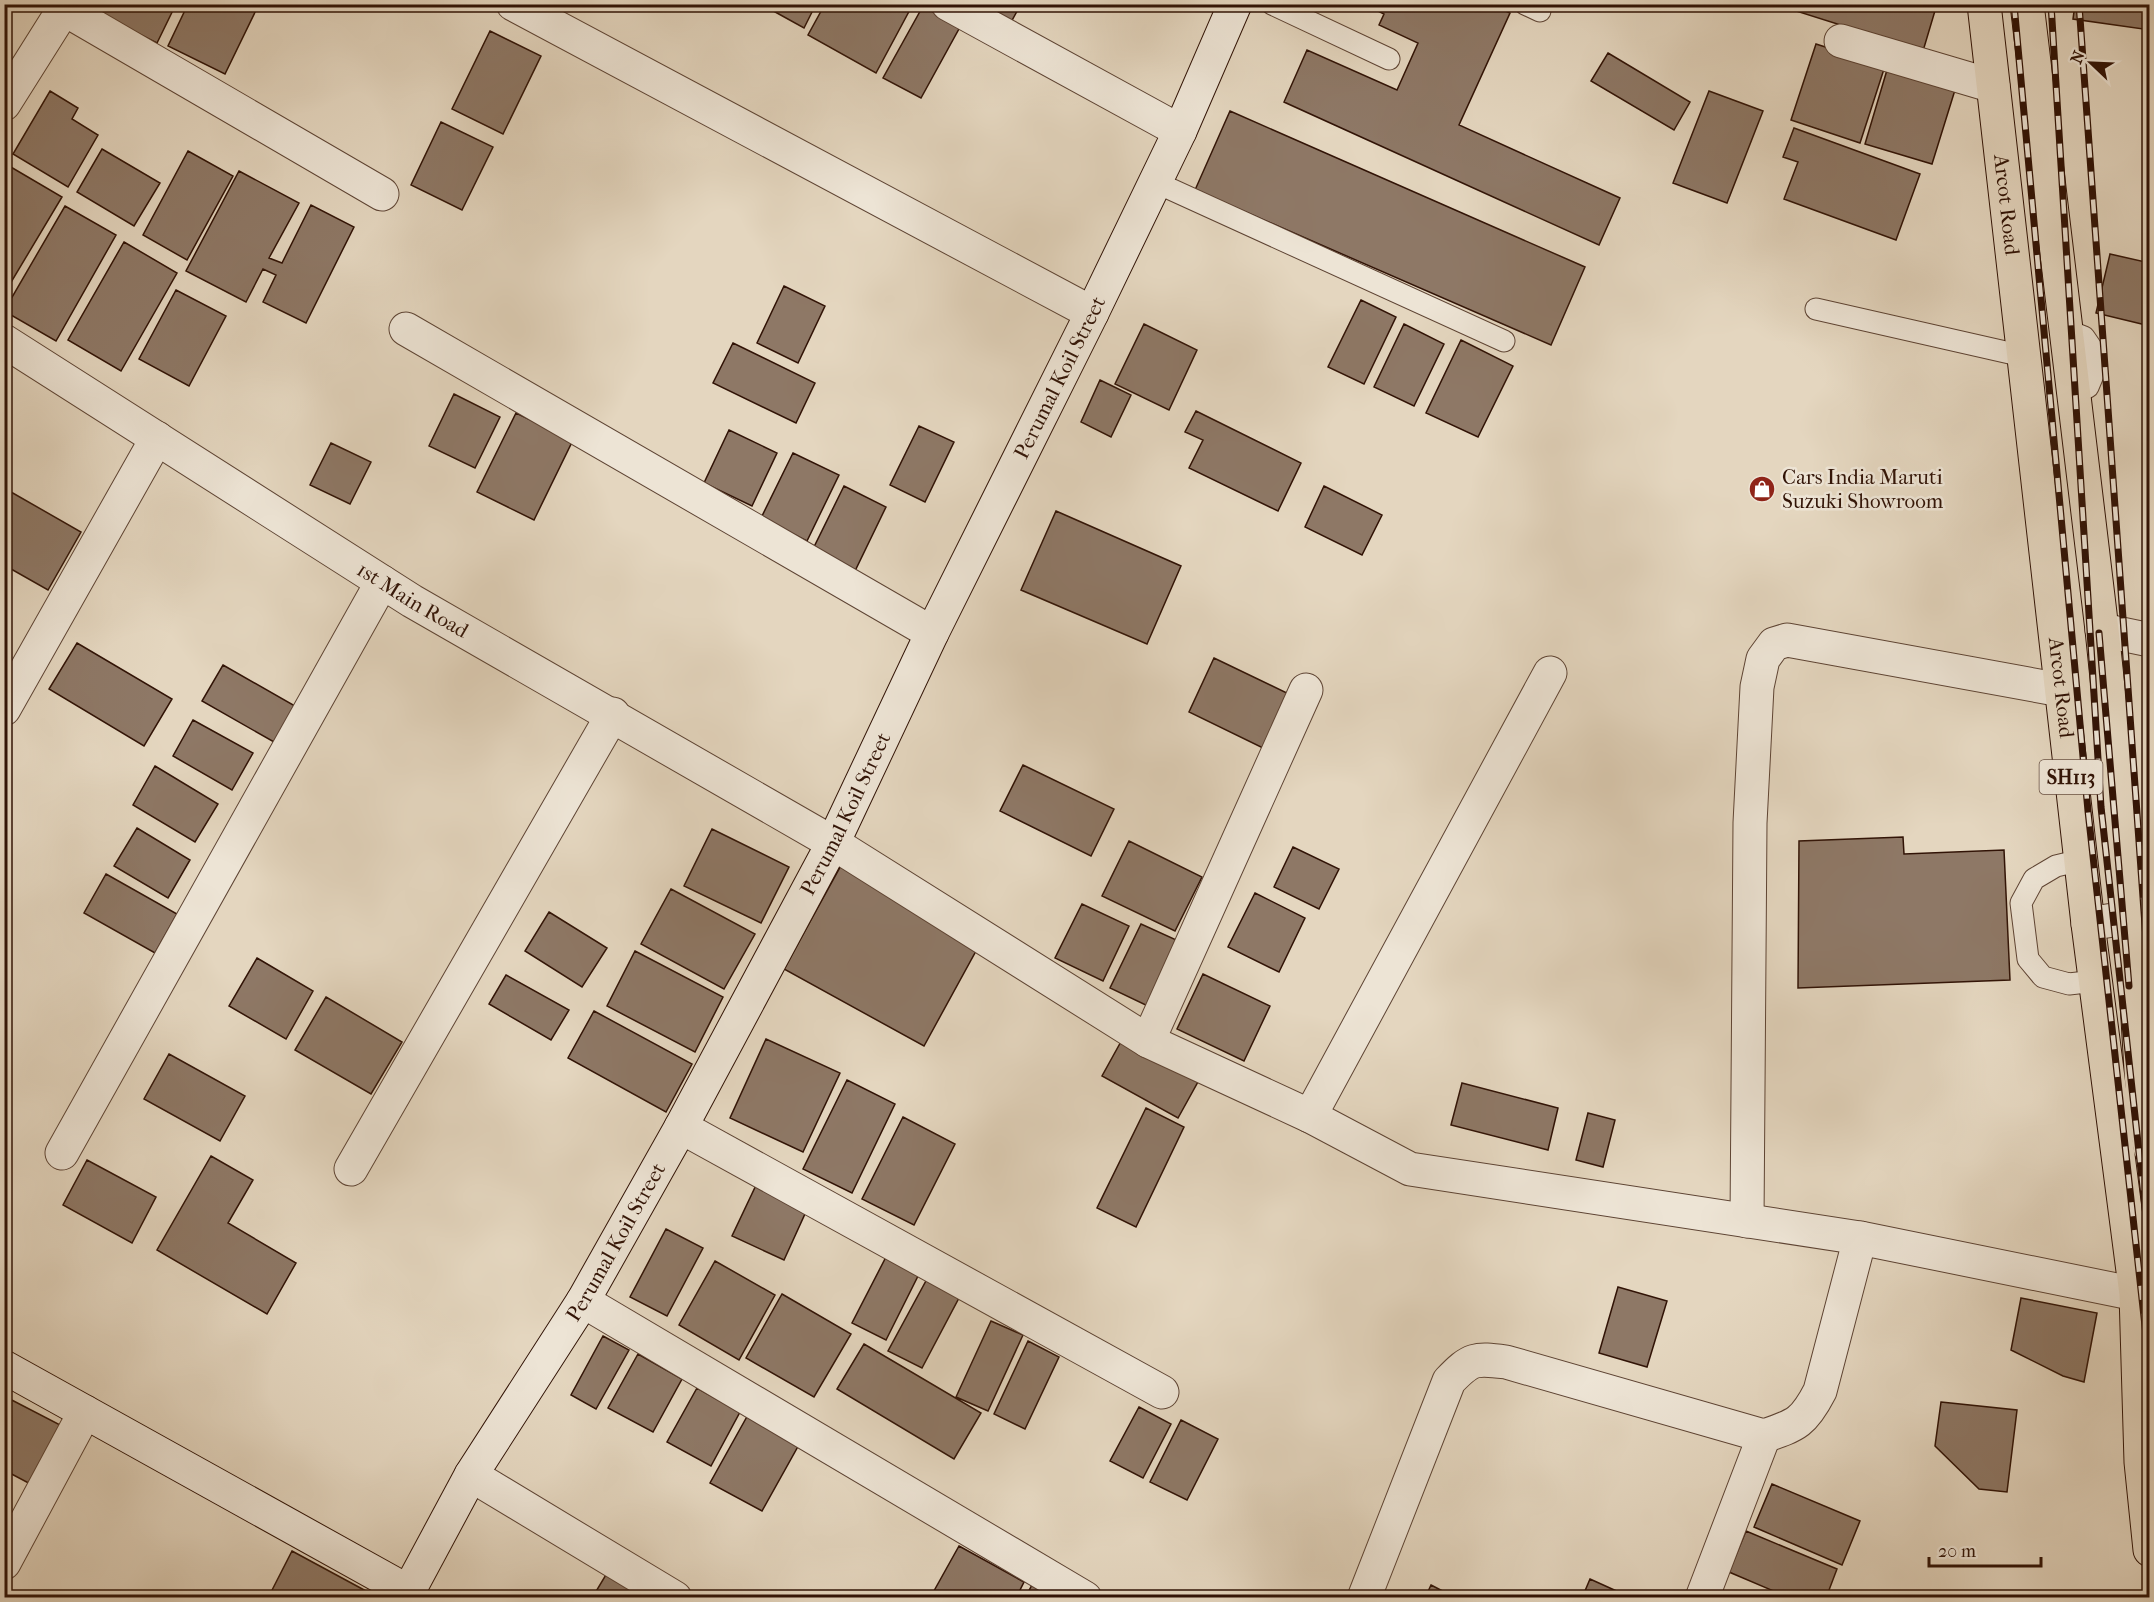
<svg xmlns="http://www.w3.org/2000/svg" width="2154" height="1602" viewBox="0 0 2154 1602" font-family="'IM FELL French Canon',serif">
<style>
.building{fill:#8e7866;stroke:#311306;stroke-width:1.5}
.lines{fill:none;stroke-linecap:round;stroke-linejoin:round}
.lane-casing{stroke:#5e4434;stroke-width:23}
.street-casing{stroke:#5e4434;stroke-width:35}
.secondary-casing{stroke:#311306;stroke-width:35}
.primary-casing{stroke:#311306;stroke-width:35}
.lane{stroke:#ede4d5;stroke-width:21}
.street{stroke:#ede4d5;stroke-width:33}
.secondary{stroke:#ede4d5;stroke-width:33}
.primary{stroke:#e4d6bf;stroke-width:33}
.rail-casing{stroke:#311306;stroke-width:7}
.rail{stroke:#ede4d5;stroke-width:4.5;stroke-dasharray:14;stroke-linecap:butt}
.labels{text-anchor:middle;dominant-baseline:central;stroke-width:5;stroke-linejoin:round;paint-order:stroke}
.shield{fill:#ede4d5;stroke:#695244;stroke-width:1.5}
.shield-label{font-size:20px;font-weight:bold;fill:#311306}
.street-label{font-size:21px;fill:#311306;stroke:#ede4d5}
.poi-label{font-size:21px;fill:#311306;stroke:#ede4d5;text-anchor:start}
</style>
<rect width="100%" height="100%" fill="#e4d6bf"/>
<filter id="stains"><feTurbulence type="fractalNoise" baseFrequency=".00333" numOctaves="4"/><feColorMatrix values="0 0 0 0 .2 0 0 0 0 .09 0 0 0 0 .02 0 0 0 .5 -.17"/></filter>
<radialGradient id="worn" r=".72"><stop offset=".6" stop-color="#630" stop-opacity="0"/><stop offset="1" stop-color="#630" stop-opacity=".3"/></radialGradient>
<!-- building -->
<path class="building" d="M91,4H176L157,43L89,9Z
M188,4H259L225,74L168,46Z
M769,4H816L804,28L768,8Z
M825,4H913L876,73L808,35Z
M977,4H1021L1010,24Z
M1364,4H1491L1510,13L1459,125L1620,198L1599,245L1284,102L1307,50L1397,90L1418,43L1379,25L1384,14Z
M1774,4H1937L1923,51Z
M2075,4H2150V30L2073,19Z
M923,6L960,27L921,98L883,78Z
M490,31L541,56L503,134L452,109Z
M1816,44L1885,66L1860,143L1791,120Z
M1608,53L1690,102L1674,130L1591,81Z
M1887,70L1955,90L1932,164L1865,144Z
M50,91L78,108L72,119L98,135L68,187L13,154Z
M1709,91L1763,111L1727,203L1673,183Z
M1230,111L1585,267L1551,345L1195,190Z
M441,122L493,147L462,210L411,185Z
M1794,128L1920,174L1896,240L1784,199L1798,162L1783,157Z
M102,149L160,183L134,226L77,192Z
M188,151L233,176L187,260L143,235Z
M4,163L62,197L4,294Z
M239,171L299,203L269,258L282,263L311,205L354,227L306,323L263,302L276,275L263,269L246,302L186,271Z
M65,206L116,235L56,341L4,311Z
M124,242L177,273L121,371L68,340Z
M2110,254L2150,263V326L2096,313Z
M784,286L825,306L798,363L757,343Z
M176,290L226,316L189,386L139,359Z
M1361,300L1396,317L1364,384L1328,367Z
M1144,324L1197,350L1169,410L1115,384Z
M1404,324L1444,344L1414,406L1374,387Z
M1461,340L1513,366L1478,437L1426,413Z
M733,343L815,383L796,423L713,383Z
M1100,380L1131,395L1111,437L1081,422Z
M454,394L500,417L475,468L429,446Z
M1196,411L1301,463L1278,511L1189,468L1203,440L1185,432Z
M516,413L573,440L534,520L477,492Z
M919,426L954,442L925,502L890,485Z
M729,430L777,453L752,506L704,483Z
M331,443L371,462L350,504L310,485Z
M793,453L839,475L807,541L761,518Z
M844,486L886,507L855,571L812,551Z
M1324,486L1382,515L1362,555L1305,527Z
M4,488L81,532L48,590L4,565Z
M1056,511L1181,566L1147,644L1021,590Z
M77,643L172,699L144,746L49,689Z
M1214,658L1289,694L1263,748L1189,712Z
M223,665L295,706L274,742L202,701Z
M193,720L253,753L232,790L173,756Z
M1023,765L1114,809L1091,856L1000,811Z
M155,766L218,804L195,842L133,805Z
M137,828L190,860L168,898L114,866Z
M712,829L789,867L761,923L684,886Z
M1903,837L1904,854L2004,850L2010,980L1798,988L1799,841Z
M1129,841L1202,877L1175,931L1102,896Z
M1293,847L1339,869L1319,909L1274,887Z
M843,862L982,940L924,1046L784,969Z
M106,874L177,914L155,953L84,913Z
M671,889L755,934L724,989L641,944Z
M1255,893L1305,918L1279,972L1228,947Z
M1082,904L1129,926L1103,981L1055,958Z
M549,912L607,948L582,987L525,951Z
M1141,924L1183,943L1152,1008L1110,988Z
M635,951L723,997L695,1052L607,1006Z
M257,958L313,991L286,1039L229,1006Z
M1203,974L1270,1006L1244,1061L1177,1029Z
M506,975L569,1010L551,1040L489,1004Z
M326,997L402,1042L371,1094L295,1050Z
M594,1011L692,1064L666,1112L568,1058Z
M1123,1038L1199,1080L1178,1118L1102,1076Z
M766,1039L840,1073L803,1152L730,1118Z
M169,1054L245,1096L220,1141L144,1099Z
M847,1080L895,1104L852,1193L803,1169Z
M1462,1083L1558,1108L1548,1150L1451,1125Z
M1146,1108L1184,1127L1136,1227L1097,1208Z
M1588,1113L1615,1120L1603,1167L1576,1160Z
M903,1117L955,1144L914,1225L862,1199Z
M211,1156L253,1180L228,1223L296,1263L267,1314L157,1250Z
M87,1160L156,1197L132,1243L63,1205Z
M758,1181L809,1205L784,1260L732,1236Z
M666,1229L703,1248L667,1316L630,1297Z
M887,1255L920,1272L886,1340L852,1323Z
M715,1261L775,1295L739,1360L679,1325Z
M927,1279L960,1296L922,1368L888,1351Z
M1618,1287L1667,1301L1647,1367L1599,1353Z
M782,1294L851,1334L814,1397L746,1358Z
M2021,1298L2097,1313L2084,1382L2063,1376L2011,1350Z
M991,1321L1023,1335L988,1411L956,1397Z
M603,1336L629,1350L596,1409L571,1395Z
M1028,1341L1059,1357L1025,1429L994,1414Z
M864,1344L981,1413L954,1459L837,1389Z
M638,1354L682,1379L653,1432L608,1408Z
M697,1388L740,1412L711,1466L667,1442Z
M4,1396L66,1428L36,1487L4,1470Z
M1941,1402L2017,1410L2007,1492L1979,1489L1935,1446Z
M1139,1407L1171,1424L1143,1478L1110,1461Z
M749,1413L801,1441L762,1511L710,1483Z
M1181,1420L1218,1439L1187,1500L1150,1482Z
M1772,1484L1860,1521L1842,1565L1754,1527Z
M1746,1531L1837,1569L1826,1598H1790L1729,1572Z
M959,1546L1024,1582L1016,1598H930Z
M292,1551L379,1598H268Z
M610,1568L651,1598H592Z
M1590,1579L1632,1598H1582Z
M1033,1583L1059,1598H1025Z
M1431,1585L1456,1598H1425Z"/>
<g class="lines">
<defs>
<path id="lane" d="M1272,4L1389,59
M1525,4L1540,11
M1155,182L1504,341
M1816,309L2023,356
M2066,330L2084,337L2095,353L2093,375L2088,387L2074,395
M2081,860L2056,866L2034,879L2021,903L2028,959L2043,977L2069,984L2095,981"/>
<g id="street">
<path d="M513,4L1092,313"/>
<path d="M948,4L1180,131"/>
<path d="M64,9L382,194"/>
<path d="M1841,41L1993,86"/>
<path d="M4,104L67,4"/>
<path d="M406,329L932,633"/>
<path id="s1" d="M4,341L412,601L833,843L1148,1041L1310,1116L1410,1169L1860,1238L2136,1294"/>
<path d="M2102,630L2150,640"/>
<path d="M4,709L157,438"/>
<path d="M2088,924L2132,917L2150,922"/>
<path d="M1148,1041L1306,690"/>
<path d="M1310,1116L1550,673"/>
<path d="M681,1127L1162,1392"/>
<path d="M62,1153L382,582"/>
<path d="M351,1169L613,714"/>
<path d="M1747,1221L1750,823L1757,687L1763,659L1774,644L1787,640L2061,690"/>
<path d="M583,1301L1085,1598"/>
<path d="M471,1475L675,1598"/>
<path d="M4,1563L85,1412"/>
<path d="M1364,1598L1449,1381C1471,1358 1475,1358 1506,1362L1764,1436C1797,1425 1804,1422 1820,1391L1860,1238"/>
<path d="M1702,1598L1764,1436"/>
</g>
<g id="secondary">
<path d="M4,1367L409,1592"/>
<path id="s2" d="M405,1598L471,1475L583,1301L681,1127L833,843L932,633L1092,313L1180,131L1235,4"/>
</g>
<g id="primary">
<path id="s3" d="M1984,4L2088,924L2136,1294L2141,1462L2150,1550"/>
<path d="M2027,4L2102,630L2132,917L2143,1104L2150,1148"/>
</g>
</defs>
<!-- lane casing -->
<use href="#lane" class="lane-casing"/>
<!-- street casing -->
<use href="#street" class="street-casing"/>
<!-- secondary casing -->
<use href="#secondary" class="secondary-casing"/>
<!-- primary casing -->
<use href="#primary" class="primary-casing"/>
<!-- lane -->
<use href="#lane" class="lane"/>
<!-- street -->
<use href="#street" class="street"/>
<!-- secondary -->
<use href="#secondary" class="secondary"/>
<!-- primary -->
<use href="#primary" class="primary"/>
<defs>
<path id="rail" d="M2014,4L2088,811L2150,1371
M2051,4L2101,807L2150,1252
M2079,4L2150,995
M2099,633L2129,986"/>
</defs>
<!-- rail casing -->
<use href="#rail" class="rail-casing"/>
<!-- rail -->
<use href="#rail" class="rail"/>
</g>
<!-- icons -->
<defs>
<symbol id="shop-disc" viewBox="-11 -11 22 22"><circle r="9.5" fill="#8f2418" stroke="#ede4d5"/><path d="M-5-2.5h2.3a2.7 3.5 0 0 1 5.4 0H5L5.5 6h-11ZM-1.5-2.5h3a1.5 2.3 0 0 0-3 0Z" fill="#fff"/></symbol>
</defs>
<g fill-rule="evenodd">
<use href="#shop-disc" x="1747" y="474" width="30" height="30"/>
</g>
<g class="labels">
<!-- shield labels -->
<rect class="shield" x="2039.5" y="760" width="63" height="34" rx="4.5"/>
<g class="shield-label">
<text x="2071" y="777">SH113</text>
</g>
<!-- street labels -->
<g class="street-label">
<text stroke="none"><textPath href="#s3" startOffset="202">Arcot Road</textPath></text>
<text stroke="none"><textPath href="#s2" startOffset="1386">Perumal Koil Street</textPath></text>
<text stroke="none"><textPath href="#s1" startOffset="484">1st Main Road</textPath></text>
<text stroke="none"><textPath href="#s3" startOffset="688">Arcot Road</textPath></text>
<text stroke="none"><textPath href="#s2" startOffset="900">Perumal Koil Street</textPath></text>
<text stroke="none"><textPath href="#s2" startOffset="414">Perumal Koil Street</textPath></text>
</g>
<!-- poi labels -->
<g class="poi-label">
<text x="1782" y="477">Cars India Maruti<tspan x="1782" dy="24">Suzuki Showroom</tspan></text>
</g>
</g>
<!-- margin -->
<rect width="2154" height="1602" fill="none" stroke="#e4d6bf" stroke-width="24"/>
<rect x="6" y="6" width="2142" height="1590" fill="none" stroke="#311306" stroke-width="3"/>
<rect x="12" y="12" width="2130" height="1578" fill="none" stroke="#311306" stroke-width="1.5"/>
<!-- north arrow -->
<g transform="translate(2091 63) rotate(293)" stroke="#ede4d5" stroke-width="4.5" paint-order="stroke">
<path d="M0-4.5L10 22L0 15L-10 22Z" fill="#311306"/>
<text y="-9" font-size="16" font-weight="bold" text-anchor="middle" fill="#311306">N</text>
</g>
<!-- scale -->
<path d="M1929 1557v9h112v-9" fill="none" stroke="#311306" stroke-width="3"/>
<text x="1938" y="1557" font-size="18" fill="#311306" stroke="#ede4d5" stroke-width="4.5" paint-order="stroke">20 m</text>
<rect width="100%" height="100%" filter="url(#stains)"/>
<rect width="100%" height="100%" fill="url(#worn)"/>
</svg>
